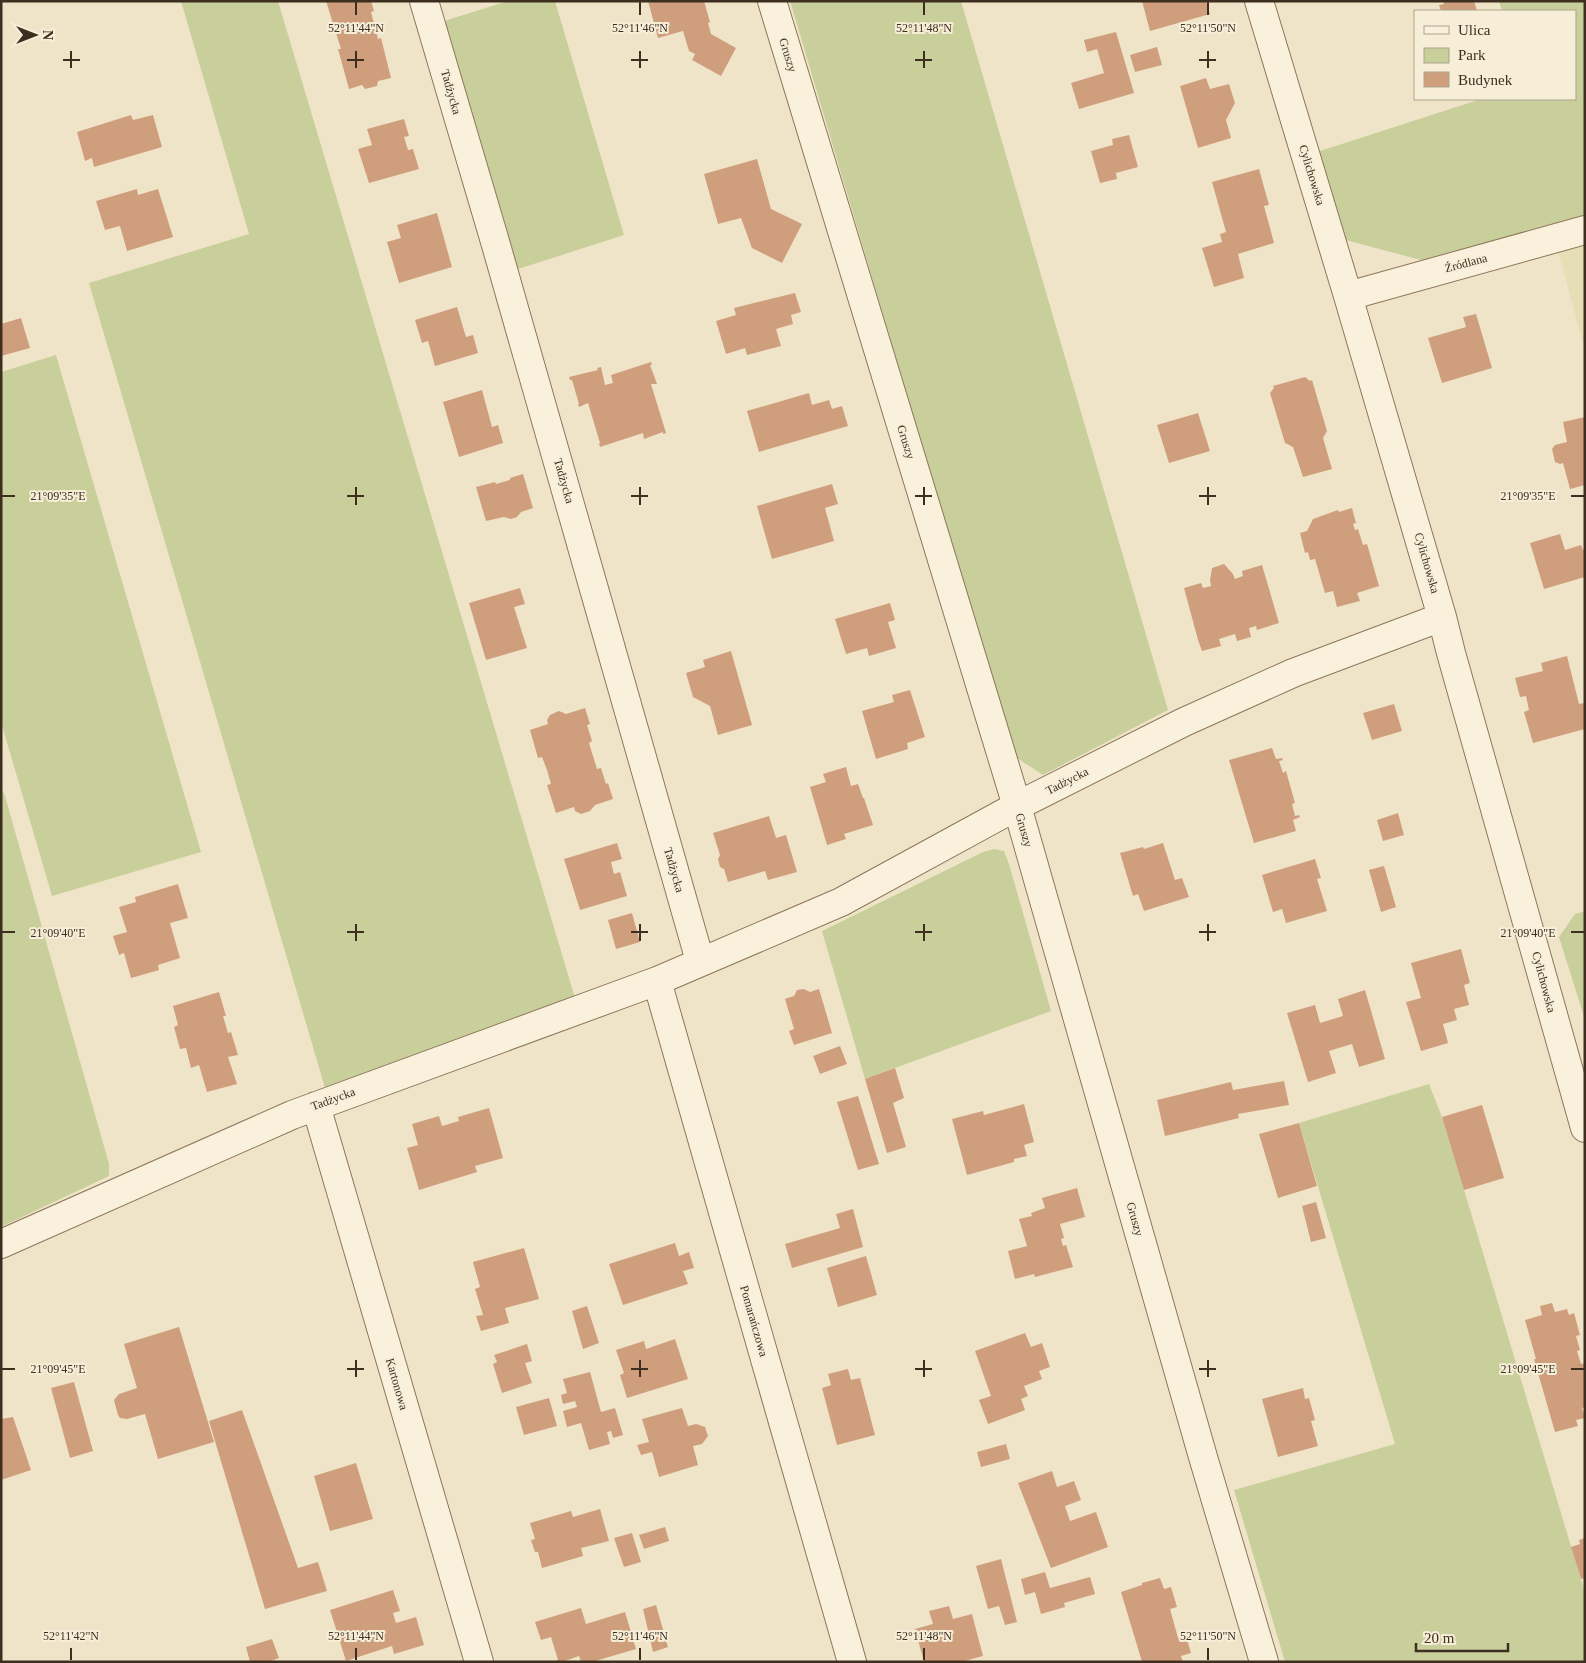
<svg xmlns="http://www.w3.org/2000/svg" width="1586" height="1663" viewBox="0 0 1586 1663" font-family="'Times New Roman',serif">
<style>
.farmland{fill:#e6deb5}
.green{fill:#c9cf9b}
.building{fill:#cf9f7d}
.lines{fill:none;stroke-linecap:round;stroke-linejoin:round}
.minor-casing{stroke:#8d765c;stroke-width:30}
.minor{stroke:#faf1dc;stroke-width:28}
.ticks{fill:none;stroke:#3d2e20;stroke-width:2}
.labels{text-anchor:middle;dominant-baseline:central;stroke-width:4;stroke-linejoin:round;paint-order:stroke}
.street-label{font-size:12px;fill:#3d2e20;stroke:#f7eed8}
.ticks-label{font-size:12px;text-anchor:middle;fill:#3d2e20;stroke:#f7eed8;stroke-width:4;stroke-linejoin:round;paint-order:stroke}
</style>
<rect width="100%" height="100%" fill="#f0e4c8"/>
<!-- farmland -->
<path class="farmland" d="M1585,243V352L1558,250Z"/>
<!-- green -->
<path class="green" d="M181,1H278L575,998L325,1088L89,283L249,234Z
M508,1H555L624,235L512,271L441,22Z
M790,1H961L1168,710L1043,775L1014,756Z
M1499,1H1585V222L1432,263L1342,239L1314,153L1481,99H1575V11H1502Z
M56,355L201,852L52,896L1,722V372Z
M1,787L5,796L109,1164V1176L1,1227Z
M994,849L1004,851L1009,864L1051,1011L865,1079L822,931L983,852Z
M1585,911V1020L1559,937L1575,914Z
M1429,1084L1442,1117L1453,1153L1585,1593V1662H1285L1234,1490L1395,1444L1299,1123Z"/>
<!-- building -->
<path class="building" d="M326,1H371L374,11L371,12L378,39L381,38L391,78L378,81L377,86L365,89L362,85L349,89L338,49H341Z
M648,1H704L710,22L708,23L711,34L736,48L721,76L692,60L695,54L689,51L683,31L658,38Z
M1142,1H1206L1210,14L1150,31Z
M1443,1H1474L1477,11H1441L1439,5L1444,4Z
M1116,32L1134,93L1079,109L1071,83L1104,73L1097,49L1087,52L1084,40Z
M1157,47L1162,65L1135,72L1130,55Z
M1206,78L1210,89L1229,84L1235,103L1226,120L1231,138L1198,148L1180,86Z
M131,115L133,120L153,115L162,147L94,167L92,158L85,161L77,132Z
M404,119L409,136L404,137L408,150L413,149L419,169L369,183L358,149L372,145L367,129Z
M1129,135L1138,167L1116,173L1117,179L1100,183L1091,151L1113,145L1112,139Z
M757,159L771,209L802,224L782,263L752,248L741,218L718,224L704,174Z
M1259,169L1269,205L1264,206L1274,243L1238,254L1244,278L1214,287L1202,248L1222,242L1220,234L1226,232L1212,182Z
M137,189L138,195L158,189L173,237L127,251L120,226L105,230L96,201Z
M437,213L452,267L399,283L387,242L401,238L397,225Z
M795,293L801,312L791,315L793,324L776,329L781,346L747,355L745,348L726,354L716,321L736,315L734,308Z
M457,307L466,337L473,335L478,353L435,366L428,341L422,343L415,320Z
M1476,314L1492,368L1442,383L1428,338L1466,327L1463,317Z
M21,318L30,348L1,356V324Z
M651,362L652,365H650L657,384H651L666,433L663,434V432L644,439L643,433L600,447L599,443H600L588,403L579,407L578,404H579L572,380H570L569,377L598,370L597,368L601,367L605,385L613,383L611,375Z
M1305,377L1310,381L1312,380L1327,431L1323,438L1332,469L1303,477L1293,447L1285,443L1270,393L1274,388L1273,386Z
M482,390L492,427L498,425L503,443L459,457L443,402Z
M809,393L812,405L829,400L832,409L842,406L848,426L759,452L747,411Z
M1198,413L1210,451L1169,463L1157,425Z
M1585,417V485L1570,489L1563,463L1560,464L1555,462L1552,449L1555,445L1567,442L1563,422Z
M523,474L533,508L521,512L517,517L511,519L504,517L486,521L476,487L495,482L496,484L510,480V478Z
M832,484L838,504L825,508L834,541L772,559L757,506Z
M1352,508L1356,523L1353,524L1355,530L1358,529L1363,545L1367,544L1379,586L1357,593L1360,601L1337,607L1333,591L1325,593L1315,559L1310,560L1308,552L1305,553L1300,533L1307,531L1313,519L1338,510L1339,512Z
M1560,534L1565,550L1581,545L1583,550H1585V577L1544,589L1530,543Z
M1224,564L1233,574L1235,579L1243,576L1242,571L1262,565L1279,623L1257,630L1256,626L1249,628L1251,637L1237,641L1235,634L1219,639L1221,646L1202,651L1198,640L1184,588L1201,583L1203,588L1211,586L1210,580L1212,568Z
M520,588L525,604L514,607L527,648L486,660L469,603Z
M890,603L895,620L888,622L896,648L869,656L867,648L846,654L835,619Z
M731,651L752,725L718,735L710,706L693,697L686,673L705,667L703,660Z
M1567,656L1579,704L1585,703V729L1533,743L1524,712L1529,710L1526,696L1520,697L1515,678L1543,671L1541,663Z
M910,690L925,737L907,743L908,749L876,759L862,711L894,702L892,695Z
M1394,704L1402,731L1372,740L1363,713Z
M585,708L590,724L587,725L592,741L589,743L597,769L601,768L606,784L608,783L613,799L595,805L590,811L581,814L575,811L574,807L556,813L547,785L551,784L547,770L542,757L538,758L530,730L548,724L547,720L550,715L559,711L566,714Z
M1272,748L1276,759L1282,758L1283,760L1279,761L1283,773L1286,771L1295,803L1292,804L1295,816L1299,815L1300,817L1293,820L1296,831L1254,843L1229,760Z
M846,767L851,786L858,784L863,798H864L873,825L844,834L846,839L827,845L810,787L826,782L823,774Z
M1398,813L1404,835L1383,841L1377,820Z
M769,816L776,838L786,835L797,872L768,880L765,871L728,882L724,869L720,867L718,859L720,855L713,833Z
M617,843L622,859L611,862L614,874L620,872L627,896L580,910L564,859Z
M1163,843L1175,880L1182,878L1189,897L1144,911L1138,894L1133,896L1120,853L1143,847L1144,849Z
M1315,859L1321,878L1317,879L1327,911L1286,923L1282,909L1273,912L1262,875Z
M1384,866L1396,907L1381,912L1369,870Z
M178,884L188,918L170,923L180,958L158,965L159,970L131,978L124,953L119,955L113,936L127,932L119,907L136,902L135,897Z
M632,913L640,942L616,949L608,920Z
M1461,949L1470,983L1464,985L1469,1005L1454,1009L1457,1020L1443,1024L1448,1043L1421,1051L1406,1002L1421,998L1411,963Z
M804,989L810,992L819,989L832,1033L794,1045L789,1031L794,1029L785,999L794,996L797,990Z
M1365,990L1385,1059L1359,1067L1352,1044L1329,1051L1336,1073L1308,1082L1287,1013L1315,1005L1320,1023L1343,1016L1338,999Z
M219,992L226,1016H223L228,1033L231,1032L238,1055L228,1057L237,1084L207,1092L199,1065L191,1068L186,1048L180,1049L174,1027L178,1025L173,1006Z
M840,1046L847,1064L820,1074L813,1056Z
M895,1068L904,1098L893,1103L906,1147L887,1153L865,1079Z
M1284,1081L1289,1105L1238,1114L1239,1118L1165,1136L1157,1100L1231,1082L1233,1090Z
M858,1096L879,1164L858,1170L837,1102Z
M1024,1104L1034,1142L1024,1145L1027,1156L1014,1159V1162L967,1175L952,1119L983,1111L984,1115Z
M1482,1105L1504,1178L1464,1190L1442,1117Z
M489,1108L503,1158L475,1166L477,1172L419,1190L407,1148L418,1145L412,1124L439,1116L442,1126L459,1121L458,1117Z
M1299,1123L1317,1186L1278,1198L1259,1134Z
M1077,1188L1085,1217L1060,1224L1064,1238L1061,1239L1063,1246L1066,1245L1073,1267L1035,1277L1034,1274L1015,1279L1008,1251L1027,1246L1019,1219L1032,1216L1031,1213L1045,1208L1042,1198Z
M1316,1202L1326,1238L1311,1242L1302,1206Z
M853,1209L863,1247L792,1268L785,1244L840,1228L836,1214Z
M675,1243L679,1256L689,1252L694,1268L683,1271L688,1284L623,1305L609,1264Z
M524,1248L539,1299L505,1308L509,1323L481,1331L476,1316L483,1315L475,1289L480,1287L473,1262Z
M866,1256L877,1295L838,1307L827,1268Z
M1552,1303L1555,1312L1567,1309L1569,1315L1574,1313L1580,1335L1576,1336L1580,1350L1577,1351L1581,1364L1585,1363V1407L1582,1408L1585,1418L1576,1420L1578,1426L1555,1432L1534,1359H1536L1525,1320L1542,1315L1540,1306Z
M587,1306L599,1343L583,1349L572,1311Z
M179,1327L214,1442L158,1459L145,1414L127,1419L120,1418L118,1415L114,1400L119,1394L137,1388L124,1344Z
M1025,1333L1031,1347L1042,1343L1050,1367L1039,1371L1042,1379L1024,1386L1028,1396L1021,1399L1025,1410L988,1424L979,1400L991,1396L975,1351Z
M675,1339L688,1379L627,1398L620,1375L624,1373L616,1350L644,1341L646,1349Z
M527,1344L532,1361L525,1363L532,1383L502,1393L493,1364L497,1362L494,1355Z
M848,1369L851,1380L860,1378L875,1435L837,1445L822,1388L831,1385L828,1374Z
M590,1372L601,1412L615,1408L623,1435L613,1438L611,1431L607,1432L610,1444L589,1450L581,1423L567,1427L563,1411L577,1407L575,1401L563,1404L561,1395L567,1393L563,1379Z
M74,1382L93,1451L70,1458L51,1388Z
M1303,1388L1305,1399L1309,1398L1315,1420L1311,1421L1318,1446L1278,1457L1262,1399Z
M549,1398L557,1426L524,1435L516,1407Z
M682,1408L688,1426L696,1424L705,1427L708,1436L702,1444L693,1446L698,1465L659,1477L652,1452L641,1455L637,1445L649,1442L642,1419Z
M242,1410L298,1568L318,1562L327,1591L265,1609L209,1421Z
M13,1417L31,1470L1,1480V1419Z
M1006,1444L1010,1459L981,1467L977,1452Z
M356,1463L373,1519L330,1531L314,1476Z
M1052,1471L1057,1487L1074,1481L1081,1500L1065,1506L1070,1521L1096,1512L1108,1547L1051,1568L1018,1483Z
M600,1509L609,1541L581,1548L583,1556L542,1568L538,1552H535L531,1540L535,1539L530,1523L571,1511L573,1517Z
M665,1527L669,1541L644,1549L639,1535Z
M632,1533L641,1562L624,1567L614,1538Z
M1585,1538V1578L1581,1579L1571,1547L1580,1544L1579,1540Z
M1001,1559L1017,1622L1005,1625L999,1606L988,1609L976,1566Z
M1045,1572L1050,1588L1090,1577L1095,1594L1064,1603L1065,1607L1041,1614L1035,1592L1025,1595L1021,1579Z
M1160,1578L1164,1589L1171,1587L1177,1607L1170,1609L1178,1638L1186,1636L1191,1653L1181,1656L1183,1662H1142L1121,1592L1142,1585V1583Z
M393,1590L400,1611L393,1613L396,1623L416,1617L424,1645L394,1654L392,1646L346,1661L330,1610Z
M656,1605L668,1647L653,1652L643,1609Z
M949,1606L953,1619L972,1614L983,1656L961,1662H924L915,1629L933,1624L929,1611Z
M581,1608L586,1624L625,1612L636,1649L592,1662H581L579,1656L562,1662H555L558,1660L551,1637L541,1640L535,1622Z
M272,1639L279,1658L268,1662H250L246,1647Z"/>
<g class="lines">
<defs>
<path id="minor" d="M424,1L496,245L700,961
M772,1L1017,806L1203,1457L1264,1662
M1259,1L1348,296L1442,617L1451,653L1585,1128
M1348,296L1585,230
M657,981C720,1208 788,1435 852,1662
M316,1106L479,1662
M1,1244L292,1115L657,981L841,902L1017,806L1184,722L1293,673L1442,617"/>
</defs>
<!-- minor casing -->
<use href="#minor" class="minor-casing"/>
<!-- minor -->
<use href="#minor" class="minor"/>
</g>
<!-- ticks -->
<path class="ticks" d="M356,2V15M640,2V15M924,2V15M1208,2V15M71,51V68M356,51V68M640,51V68M924,51V68M1208,51V68M63,60H80M347,60H364M631,60H648M915,60H932M1199,60H1216M356,487V505M640,487V505M924,487V505M1208,487V505M2,496H15M347,496H364M631,496H648M915,496H932M1199,496H1216M1571,496H1584M356,924V941M640,924V941M924,924V941M1208,924V941M2,932H15M347,932H364M631,932H648M915,932H932M1199,932H1216M1571,932H1584M356,1360V1377M640,1360V1377M924,1360V1377M1208,1360V1377M2,1369H15M347,1369H364M631,1369H648M915,1369H932M1199,1369H1216M1571,1369H1584M71,1648V1660M356,1648V1660M640,1648V1660M924,1648V1660M1208,1648V1660"/>
<g class="labels">
<!-- street labels -->
<g class="street-label">
<text transform="translate(788 55) rotate(73)">Gruszy</text>
<text transform="translate(451 92) rotate(74)">Tadżycka</text>
<text transform="translate(1312 175) rotate(73)">Cylichowska</text>
<text transform="translate(1466 263) rotate(-15)">Źródlana</text>
<text transform="translate(906 442) rotate(73)">Gruszy</text>
<text transform="translate(564 481) rotate(74)">Tadżycka</text>
<text transform="translate(1427 563) rotate(74)">Cylichowska</text>
<text transform="translate(1067 781) rotate(-27)">Tadżycka</text>
<text transform="translate(1024 830) rotate(74)">Gruszy</text>
<text transform="translate(674 870) rotate(74)">Tadżycka</text>
<text transform="translate(1544 982) rotate(75)">Cylichowska</text>
<text transform="translate(333 1099) rotate(-20)">Tadżycka</text>
<text transform="translate(1135 1219) rotate(74)">Gruszy</text>
<text transform="translate(754 1321) rotate(74)">Pomarańczowa</text>
<text transform="translate(397 1384) rotate(74)">Kartonowa</text>
</g>
</g>
<g class="ticks-label">
<text x="356" y="32">52°11'44"N</text>
<text x="640" y="32">52°11'46"N</text>
<text x="924" y="32">52°11'48"N</text>
<text x="1208" y="32">52°11'50"N</text>
<text x="1528" y="500">21°09'35"E</text>
<text x="58" y="500">21°09'35"E</text>
<text x="58" y="937">21°09'40"E</text>
<text x="1528" y="937">21°09'40"E</text>
<text x="58" y="1373">21°09'45"E</text>
<text x="1528" y="1373">21°09'45"E</text>
<text x="71" y="1640">52°11'42"N</text>
<text x="356" y="1640">52°11'44"N</text>
<text x="640" y="1640">52°11'46"N</text>
<text x="924" y="1640">52°11'48"N</text>
<text x="1208" y="1640">52°11'50"N</text>
</g>
<!-- border -->
<rect width="1586" height="1663" fill="none" stroke="#3d2e20" stroke-width="5"/>
<!-- legend -->
<rect x="1414" y="10" width="162" height="90" fill="#f7eed8" stroke="#ada18e"/>
<rect x="1424" y="26" width="25" height="8" fill="#faf1dc" stroke="#ada18e"/>
<text x="1458" y="35" font-size="15" fill="#3d2e20">Ulica</text>
<rect x="1424" y="48" width="25" height="15" fill="#c9cf9b" stroke="#ada18e"/>
<text x="1458" y="60" font-size="15" fill="#3d2e20">Park</text>
<rect x="1424" y="72" width="25" height="15" fill="#cf9f7d" stroke="#ada18e"/>
<text x="1458" y="85" font-size="15" fill="#3d2e20">Budynek</text>
<!-- north arrow -->
<g transform="translate(35 35) rotate(90)" stroke="#f7eed8" stroke-width="4" paint-order="stroke">
<path d="M0-4L9 19L0 12L-9 19Z" fill="#3d2e20"/>
<text y="-8" font-size="14" font-weight="bold" text-anchor="middle" fill="#3d2e20">N</text>
</g>
<!-- scale -->
<path d="M1416 1643v8h92v-8" fill="none" stroke="#3d2e20" stroke-width="2.5"/>
<text x="1424" y="1643" font-size="15" fill="#3d2e20" stroke="#f7eed8" stroke-width="4" paint-order="stroke">20 m</text>
</svg>
